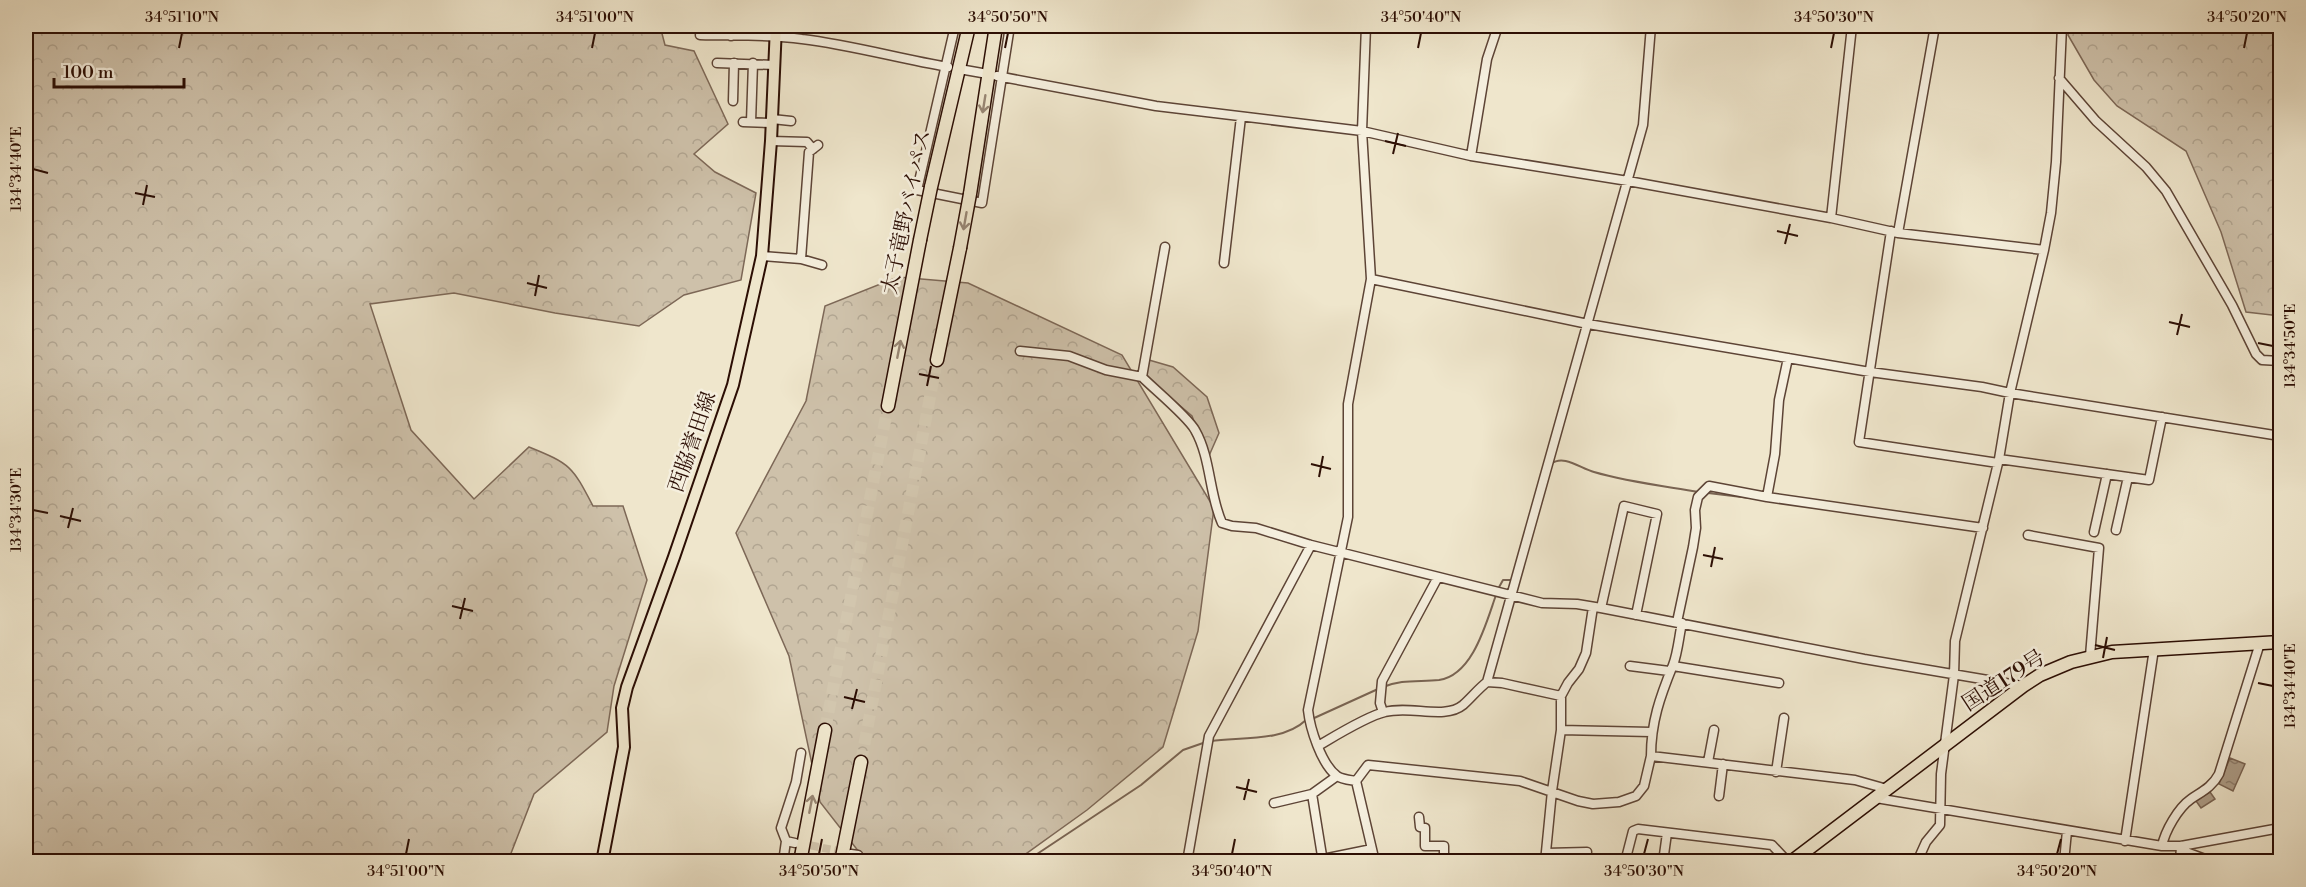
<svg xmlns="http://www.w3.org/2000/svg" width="2306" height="887" viewBox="0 0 2306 887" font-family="'Libre Bodoni','Noto Serif JP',serif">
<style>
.forest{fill:url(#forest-crowns);stroke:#7d6857;stroke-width:1.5}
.water{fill:url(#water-ripples);stroke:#796453;stroke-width:1.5}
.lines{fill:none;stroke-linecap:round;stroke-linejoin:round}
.stream{stroke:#796453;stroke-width:2}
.minor-tunnel{stroke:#d2c6ae;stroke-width:8;stroke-dasharray:8 4;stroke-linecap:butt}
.highway-tunnel{stroke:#d2c6ae;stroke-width:12;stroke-dasharray:12 6;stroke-linecap:butt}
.minor-casing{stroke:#5d4436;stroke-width:11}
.major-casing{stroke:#2c0e04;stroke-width:14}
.highway-casing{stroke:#2c0e04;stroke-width:15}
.minor{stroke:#f5efde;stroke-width:8}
.major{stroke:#efe6cc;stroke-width:10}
.highway{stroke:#efe6cc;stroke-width:12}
.highway-bridge-casing{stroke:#2c0e04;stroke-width:15;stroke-linecap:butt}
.highway-bridge{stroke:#efe6cc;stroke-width:12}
.oneway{stroke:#978572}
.ticks{fill:none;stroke:#2c0e04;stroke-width:2}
.labels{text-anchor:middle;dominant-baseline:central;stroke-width:5;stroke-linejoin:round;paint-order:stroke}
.street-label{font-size:21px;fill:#2c0e04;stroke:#f5efde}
.neatline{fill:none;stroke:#2c0e04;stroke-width:2}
.ticks-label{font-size:15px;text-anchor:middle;fill:#2c0e04}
</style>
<defs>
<pattern id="forest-crowns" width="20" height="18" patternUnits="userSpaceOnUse" patternTransform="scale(1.5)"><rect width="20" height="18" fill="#cec1aa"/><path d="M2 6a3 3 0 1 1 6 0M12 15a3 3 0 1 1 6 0" fill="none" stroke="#b1a591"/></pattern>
<pattern id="water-ripples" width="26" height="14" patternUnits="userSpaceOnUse" patternTransform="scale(1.5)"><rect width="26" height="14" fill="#ad9d88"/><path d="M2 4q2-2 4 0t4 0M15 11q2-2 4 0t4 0" fill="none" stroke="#8d7e6d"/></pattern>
</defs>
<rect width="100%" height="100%" fill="#efe6cc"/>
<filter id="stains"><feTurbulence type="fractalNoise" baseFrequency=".00333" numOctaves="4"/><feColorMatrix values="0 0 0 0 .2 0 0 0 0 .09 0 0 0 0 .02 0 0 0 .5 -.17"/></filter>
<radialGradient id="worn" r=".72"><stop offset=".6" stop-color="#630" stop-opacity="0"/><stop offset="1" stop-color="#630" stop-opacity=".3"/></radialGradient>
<!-- forest -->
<path class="forest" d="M26,26H660L665,45L694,51L728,124L694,154L715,172L756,193L741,280L684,295L639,326L555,313L454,293L370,304L411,430L474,499L529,447C571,464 572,466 593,506H623L647,580L614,686L607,732L534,794L508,861H26Z
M2069,26H2280V316L2246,312L2221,232L2186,151L2117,106L2094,80L2068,35Z
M898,277L968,283L1122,355L1214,508L1198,631L1163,747L1087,810L1016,861H866L820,802L789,656L736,533L806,401L825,306Z
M1149,360L1173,367L1207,397L1219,433L1208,458L1192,416L1145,376Z"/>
<!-- water -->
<path class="water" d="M2230,758L2245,764L2233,791L2219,784Z
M2210,792L2215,799L2201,808L2196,801Z"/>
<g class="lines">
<!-- stream -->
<path class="stream" d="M1551,464C1564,454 1581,469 1594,472C1628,482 1664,486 1699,492
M1708,493L1750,498
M1498,589L1503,580H1514
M1383,687C1401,679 1420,682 1439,680C1473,675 1486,623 1496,595
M1312,719L1378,689
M1211,741C1241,737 1283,742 1306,720
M1025,862L1141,785L1183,750L1206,742"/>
<!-- minor-tunnel -->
<path class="minor-tunnel" d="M799,843L848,853"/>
<!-- highway-tunnel -->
<path class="highway-tunnel" d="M825,730L888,406
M861,762L937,360"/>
<defs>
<path id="minor" d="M731,26V36
M955,26L917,190L982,203L1010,26
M700,35C734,36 768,34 802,39C852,45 900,59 948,67
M717,63L774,65
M965,70L982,73
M997,76L1156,106L1362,131L1471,156L1628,181L1831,218L1898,233L2044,250
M2059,78L2096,121L2146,167L2166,191L2232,305L2256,354L2262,360L2280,361
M733,101L734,63
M772,119L791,121
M743,122L772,123
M751,122L753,63
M771,141L807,142L813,149
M1471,156L1487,59L1498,26
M1831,218L1852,26
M1891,231L1859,442L1998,463
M1898,233L1935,26
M1165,247L1142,377C1154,389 1188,417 1195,430C1211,458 1209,494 1222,523L1232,526L1256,528L1311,545L1542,603L1577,604L1601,608L1864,659L2023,686
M762,256L801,259L822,265
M801,259L809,152L818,145
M1224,263L1241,117
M1371,279L1588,324L1870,372L1982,387L2010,393L2280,436
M1020,351L1069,356L1106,370L1142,377
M1999,459L2149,480L2162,417
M1767,497L1983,528
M2116,530L2128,477
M2094,532L2107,474
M2028,535L2099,548L2090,656
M1601,608L1624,506L1657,514L1636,615
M1677,622L1693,547L1696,528L1695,510L1698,497L1709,486L1767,497L1775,454L1779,400L1788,358
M1630,666L1669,671
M1673,666L1779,683
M1487,682L1643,125L1651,26
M1383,712L1380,703L1382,681L1438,577
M1561,730L1651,732
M1318,746C1335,736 1367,716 1385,712C1410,705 1445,720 1463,705C1471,698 1478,689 1487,682L1502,683L1561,696
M1651,756C1651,722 1660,697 1673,665C1678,652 1679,636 1682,623
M1708,762L1714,730
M1776,772L1784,718
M1356,781C1350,780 1341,779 1337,776C1321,764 1310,728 1308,710L1348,517V404L1371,279L1362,131L1366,26
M1356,781L1368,765L1378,766L1520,781L1578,801L1593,804L1619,802L1636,796L1644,786L1651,756L1855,780L1887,789
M1356,781L1375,862
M1312,794L1323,862
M1719,796L1723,764
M1876,798L2162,846H2181L2280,828
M1274,803L1312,794L1337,776
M1419,817L1420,827L1425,828V846H1444V862
M786,841L795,843
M2125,841L2154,649
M2162,846C2165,831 2178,808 2191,799C2203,791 2212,787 2219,774L2260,643
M2181,846L2186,852L2213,862
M1546,853L1587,852
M851,854L858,855L856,862
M1323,859L1372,849
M783,862L786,841L781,828L796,782L801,753
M1187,862L1209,736L1311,545
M1545,862L1552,791L1561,730V696L1568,683L1579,669L1586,653L1593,607
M1625,862L1633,831L1638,829L1772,845L1788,862
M1663,862L1667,833
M1917,862L1926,842L1940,825L1941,774L1954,675L1955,641L1999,459L2010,393L2044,250L2051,213L2056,162L2062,26
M2064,862L2067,831
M2180,862L2181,846"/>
<path id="major" d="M602,862L624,747L622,708L627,687L674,557L733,385L762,256L771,141L776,26"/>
<path id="highway" d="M931,187L969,26
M970,194L996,26
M937,360L960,248
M888,406L920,240
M800,862L825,730
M841,862L861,762
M1791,862L2023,686L2040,675L2071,662L2112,652L2280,642"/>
</defs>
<!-- minor casing -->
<use href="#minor" class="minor-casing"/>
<!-- major casing -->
<use href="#major" class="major-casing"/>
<!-- highway casing -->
<use href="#highway" class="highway-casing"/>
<!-- minor -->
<use href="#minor" class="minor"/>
<!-- major -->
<use href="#major" class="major"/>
<!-- highway -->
<use href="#highway" class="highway"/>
<defs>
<path id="highway-bridge" d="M920,240L931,187
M960,248L970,194"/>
</defs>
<!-- highway-bridge casing -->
<use href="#highway-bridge" class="highway-bridge-casing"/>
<!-- highway-bridge -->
<use href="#highway-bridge" class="highway-bridge"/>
</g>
<!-- one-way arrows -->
<defs><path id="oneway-shaft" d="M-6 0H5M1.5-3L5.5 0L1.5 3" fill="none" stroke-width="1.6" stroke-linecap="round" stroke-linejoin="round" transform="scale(1.5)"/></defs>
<g class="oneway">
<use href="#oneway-shaft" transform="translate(984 104) rotate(99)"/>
<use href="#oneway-shaft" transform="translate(965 221) rotate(100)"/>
<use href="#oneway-shaft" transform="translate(899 349) rotate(-79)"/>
<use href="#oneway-shaft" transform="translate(811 804) rotate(-79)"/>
</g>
<!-- ticks -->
<path class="ticks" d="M179,48L182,33M592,48L595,33M1005,48L1008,33M1418,48L1421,33M1831,48L1834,33M2244,48L2247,33M1385,141L1406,146M1393,154L1398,133M33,169L48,173M135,193L155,197M143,205L147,185M1777,231L1798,236M1785,244L1790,224M527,283L547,288M535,296L539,275M2169,322L2190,327M2177,335L2182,314M2258,343L2273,346M919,374L939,378M927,386L931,366M1311,464L1331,469M1319,477L1323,456M33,510L48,513M60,516L81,521M68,528L73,508M1703,555L1723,559M1711,567L1715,547M452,606L473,611M460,619L465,598M2095,645L2115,650M2103,658L2107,637M2258,683L2273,686M844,697L865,702M852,709L857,689M1236,787L1257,792M1244,800L1249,779M406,854L409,839M819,854L822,839M1232,854L1235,839M1644,854L1648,839M2057,854L2061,839"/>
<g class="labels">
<!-- street labels -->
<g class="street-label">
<text transform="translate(907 212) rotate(-78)">太子竜野バイパス</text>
<text transform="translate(693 442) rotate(-71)">西脇誉田線</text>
<text transform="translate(2004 681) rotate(-33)">国道179号</text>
</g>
</g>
<!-- margin -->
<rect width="2306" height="887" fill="none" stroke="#efe6cc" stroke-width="66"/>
<!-- scale -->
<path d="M54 78v9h130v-9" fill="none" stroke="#2c0e04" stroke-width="3"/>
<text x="63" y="78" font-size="18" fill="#2c0e04" stroke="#f5efde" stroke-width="4.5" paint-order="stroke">100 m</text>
<rect x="33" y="33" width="2240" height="821" class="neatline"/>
<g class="ticks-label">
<text x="182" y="22">34°51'10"N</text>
<text x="595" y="22">34°51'00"N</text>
<text x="1008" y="22">34°50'50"N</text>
<text x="1421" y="22">34°50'40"N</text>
<text x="1834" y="22">34°50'30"N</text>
<text x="2247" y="22">34°50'20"N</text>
<text transform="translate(16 169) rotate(-90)" y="5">134°34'40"E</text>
<text transform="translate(2290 346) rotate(-90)" y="5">134°34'50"E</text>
<text transform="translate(16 510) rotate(-90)" y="5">134°34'30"E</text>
<text transform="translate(2290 686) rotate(-90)" y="5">134°34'40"E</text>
<text x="406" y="876">34°51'00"N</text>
<text x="819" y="876">34°50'50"N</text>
<text x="1232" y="876">34°50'40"N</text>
<text x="1644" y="876">34°50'30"N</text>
<text x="2057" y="876">34°50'20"N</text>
</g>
<rect width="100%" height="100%" filter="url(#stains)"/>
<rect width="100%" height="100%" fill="url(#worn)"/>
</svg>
